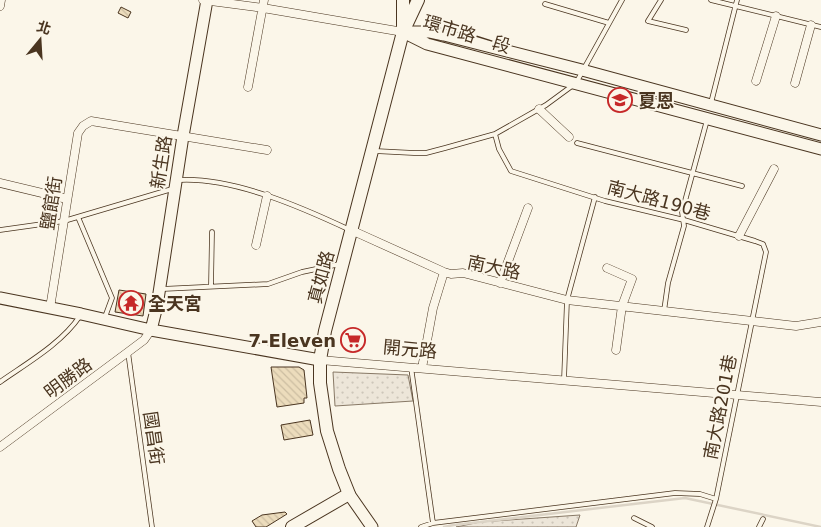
<svg xmlns="http://www.w3.org/2000/svg" width="821" height="527" viewBox="0 0 821 527" font-family="'DejaVu Sans','Noto Sans TC',sans-serif">
<style>
.grass{fill:url(#grass-dots);stroke:#887966}
.lines{fill:none;stroke-linecap:round;stroke-linejoin:round}
.stream{stroke:#dcd4c6;stroke-width:2.5}
.building{fill:url(#building-back-hatch);stroke:#4a3520}
.lane-casing{stroke:#4a3520;stroke-width:5.5}
.street-casing{stroke:#4a3520;stroke-width:9}
.secondary-casing{stroke:#4a3520;stroke-width:13}
.primary-casing{stroke:#4a3520;stroke-width:14}
.lane{stroke:#fbf6e9;stroke-width:4}
.street{stroke:#fbf6e9;stroke-width:8}
.secondary{stroke:#fbf6e9;stroke-width:11}
.primary{stroke:#fbf6e9;stroke-width:12}
.labels{text-anchor:middle;dominant-baseline:central;stroke-width:4;stroke-linejoin:round;paint-order:stroke}
.street-label{font-size:18px;fill:#4a3520;stroke:#fbf6e9}
.poi-label{font-size:18px;font-weight:bold;fill:#4a3520;stroke:#fbf6e9;text-anchor:start}
</style>
<defs>
<pattern id="grass-dots" width="8" height="8" patternUnits="userSpaceOnUse" patternTransform="scale(1.25)"><rect width="8" height="8" fill="#ede6d9"/><path d="M2 2h.1M6 6h.1" fill="none" stroke="#cdc6ba" stroke-width="1.8" stroke-linecap="round"/></pattern>
<pattern id="building-back-hatch" width="6" height="6" patternUnits="userSpaceOnUse" patternTransform="scale(1.25)"><rect width="6" height="6" fill="#ecdcbc"/><path d="M-1 5l2 2M0 0l6 6M5-1l2 2" fill="none" stroke="#ccbda1"/></pattern>
</defs>
<rect width="100%" height="100%" fill="#fbf6e9"/>
<!-- grass -->
<path class="grass" d="M333,372L408,375L413,401L335,406Z
M580,515L576,527H456L480,522Z"/>
<g class="lines">
<!-- stream -->
<path class="stream" d="M444,527L454,525L685,498L821,527"/>
</g>
<!-- building -->
<path class="building" d="M121,7L131,12L128,18L118,13Z
M119,290L146,294L143,316L115,312Z
M271,367H299L304,370L307,398H304V403L277,407Z
M310,420L313,435L284,440L281,425Z
M285,512L287,514L266,527H256L252,521L262,515Z"/>
<g class="lines">
<defs>
<path id="lane" d="M661,0L648,21L686,30
M711,0L821,27
M545,4L609,23
M711,103L737,0
M495,134L499,149L511,171L605,201L684,220L755,241L763,244L766,252L716,499L707,527
M577,143L742,186
M375,151L414,153H426L445,148L495,134L546,105L576,83L622,0
M179,180C233,177 301,207 350,230
M78,217L112,298L105,317
M0,230L64,221L172,189
M211,286L212,232
M162,289L268,284L302,272L340,264
M664,311L668,283L684,226L682,212L707,120
M128,352L152,527
M411,367L433,523
M564,380L567,300L595,197
M0,382C27,363 61,344 80,316
M634,518L652,527
M421,527L433,523L675,493L700,494L716,499
M759,527L763,519"/>
<path id="street" d="M203,0L263,8L403,32
M0,6L1,0
M756,81L776,16
M795,83L811,25
M248,87L264,0
M539,109L569,137
M0,183L67,199
M351,230L444,272L451,274L463,273L567,300L796,326L821,322
M739,236L774,169
M256,245L267,196
M607,268L632,279L622,306L616,350
M500,283L528,208
M50,308L78,133L83,126L91,121L267,150
M320,360L821,402
M422,368L433,308L444,272
M0,447L128,352L144,340L151,330"/>
<path id="secondary" d="M403,32L427,44L821,149
M408,32H430L444,35L582,70L821,135
M0,298L81,314L151,330L320,360
M151,330L157,306L183,136L207,0
M349,494L372,527"/>
<path id="primary" d="M403,0V29
M292,527L349,494L339,469L327,431L320,383V360L325,331L403,32L418,0"/>
</defs>
<!-- lane casing -->
<use href="#lane" class="lane-casing"/>
<!-- street casing -->
<use href="#street" class="street-casing"/>
<!-- secondary casing -->
<use href="#secondary" class="secondary-casing"/>
<!-- primary casing -->
<use href="#primary" class="primary-casing"/>
<!-- lane -->
<use href="#lane" class="lane"/>
<!-- street -->
<use href="#street" class="street"/>
<!-- secondary -->
<use href="#secondary" class="secondary"/>
<!-- primary -->
<use href="#primary" class="primary"/>
</g>
<!-- icons -->
<defs>
<symbol id="school-ring" viewBox="-11 -11 22 22"><circle r="9.5" fill="#fbf6e9" stroke="#c62828" stroke-width="1.5"/><path d="M0-5L7-2L0 1L-7-2ZM-4 1L0 2.5L4 1V4Q0 6-4 4Z" fill="#c62828"/></symbol>
<symbol id="temple-ring" viewBox="-11 -11 22 22"><circle r="9.5" fill="#fbf6e9" stroke="#c62828" stroke-width="1.5"/><path d="M0-6L5-2H3V0L6.5 2.5H4V6H1.5V3h-3V6H-4V2.5H-6.5L-3 0V-2H-5Z" fill="#c62828"/></symbol>
<symbol id="supermarket-ring" viewBox="-11 -11 22 22"><circle r="9.5" fill="#fbf6e9" stroke="#c62828" stroke-width="1.5"/><path d="M-6-5.5h2.5l.6 2H6L4.5 2H-2.5L-4.4-4H-6ZM-1.5 3.2a1.3 1.3 0 1 0 .1 0ZM3 3.2a1.3 1.3 0 1 0 .1 0Z" fill="#c62828"/></symbol>
</defs>
<g fill-rule="evenodd">
<use href="#school-ring" x="606" y="86" width="28" height="28"/>
<use href="#temple-ring" x="117" y="289" width="28" height="28"/>
<use href="#supermarket-ring" x="339" y="326" width="28" height="28"/>
</g>
<g class="labels">
<!-- street labels -->
<g class="street-label">
<text transform="translate(467 34) rotate(17)">環市路一段</text>
<text transform="translate(161 162) rotate(-81)">新生路</text>
<text transform="translate(659 200) rotate(15)">南大路190巷</text>
<text transform="translate(51 203) rotate(-81)">鹽館街</text>
<text transform="translate(494 267) rotate(12)">南大路</text>
<text transform="translate(321 277) rotate(-75)">真如路</text>
<text transform="translate(410 349) rotate(5)">開元路</text>
<text transform="translate(68 378) rotate(-37)">明勝路</text>
<text transform="translate(720 407) rotate(-79)">南大路201巷</text>
<text transform="translate(154 438) rotate(82)">國昌街</text>
</g>
<!-- poi labels -->
<g class="poi-label">
<text x="638" y="100">夏恩</text>
<text x="148" y="303">全天宮</text>
<text x="336" y="340" text-anchor="end">7-Eleven</text>
</g>
</g>
<!-- north arrow -->
<g transform="translate(40 40) rotate(18)" stroke="#fbf6e9" stroke-width="4" paint-order="stroke">
<path d="M0-4L9 19L0 12L-9 19Z" fill="#4a3520"/>
<text y="-8" font-size="14" font-weight="bold" text-anchor="middle" fill="#4a3520">北</text>
</g>
</svg>
